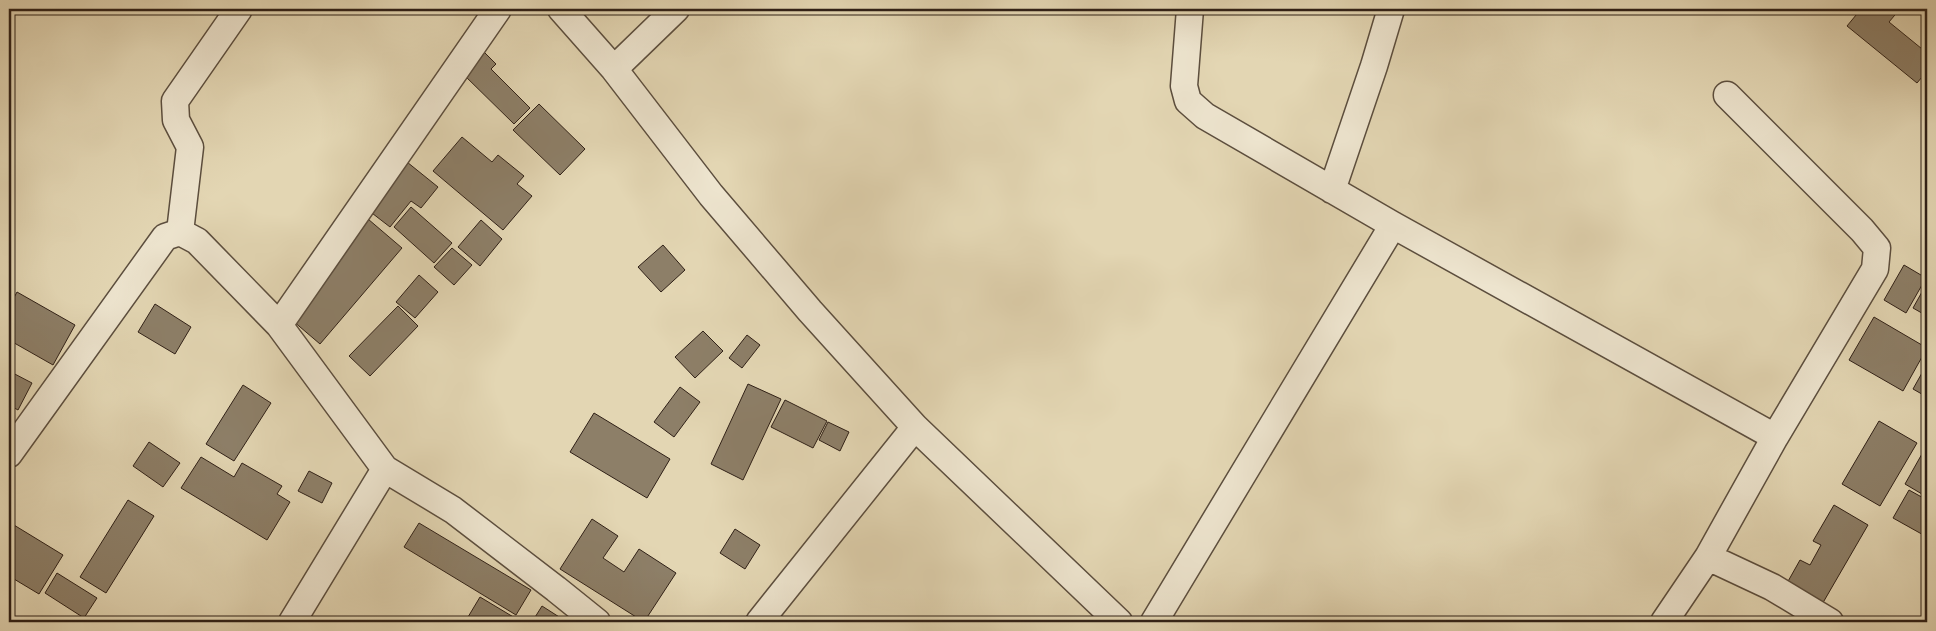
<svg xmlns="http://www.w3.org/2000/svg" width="1936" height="631" viewBox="0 0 1936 631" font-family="Alegreya,serif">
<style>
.building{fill:#8d7f68;stroke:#2f2017}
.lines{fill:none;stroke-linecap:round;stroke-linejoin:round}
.minor-casing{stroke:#5c4e3e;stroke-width:29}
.minor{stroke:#ede4ce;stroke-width:26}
</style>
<rect width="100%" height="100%" fill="#e3d6b3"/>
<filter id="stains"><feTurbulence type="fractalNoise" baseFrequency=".004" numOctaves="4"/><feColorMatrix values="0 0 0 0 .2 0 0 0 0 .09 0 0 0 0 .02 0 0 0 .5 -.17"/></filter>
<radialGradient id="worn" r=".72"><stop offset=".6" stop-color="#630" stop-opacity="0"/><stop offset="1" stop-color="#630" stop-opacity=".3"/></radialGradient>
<!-- building -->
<path class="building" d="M1861,9H1900L1889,22L1927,53V71L1917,83L1847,26Z
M484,52L496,64L491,69L530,108L514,124L463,74Z
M539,104L585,149L560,175L513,130Z
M462,137L492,162L498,155L524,176L517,184L532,196L503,230L433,171Z
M407,162L438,187L421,208L411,201L390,227L368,210Z
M411,207L452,243L434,263L394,227Z
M368,219L402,248L320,344L286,315Z
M481,220L502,239L480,266L458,247Z
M663,245L685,270L661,292L638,267Z
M452,248L472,265L454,285L434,267Z
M1904,265L1926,278L1906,313L1884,300Z
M419,275L438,292L415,318L396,302Z
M1927,283V316L1913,308Z
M17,292L75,325L53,365L9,340V307Z
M155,304L191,327L175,354L138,332Z
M398,306L418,326L370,376L349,356Z
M1874,317L1927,348L1903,391L1849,360Z
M703,331L723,351L695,378L675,357Z
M747,335L760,345L742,368L729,358Z
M1927,364V397L1913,389Z
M9,371L32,383L18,410L9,405Z
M748,384L781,399L743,480L711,464Z
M243,385L271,403L234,461L206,444Z
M680,387L700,402L674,437L654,422Z
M785,400L827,421L813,448L771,427Z
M594,413L670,459L647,498L570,452Z
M1879,421L1917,443L1880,506L1842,484Z
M828,422L849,432L840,451L819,440Z
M149,442L180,463L163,487L133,466Z
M1927,445V497L1905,484Z
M201,457L234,477L242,463L282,486L277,494L290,502L267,540L181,488Z
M309,471L332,483L322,503L298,491Z
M1909,490L1927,500V537L1893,518Z
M128,500L154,516L106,593L80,577Z
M1834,505L1868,525L1817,613L1782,592L1800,560L1810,565L1821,545L1813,541Z
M592,519L618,536L603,558L624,572L639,549L676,573L644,622L560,569Z
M9,522L63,555L39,594L9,576Z
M419,523L531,590L516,615L404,547Z
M735,529L760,545L745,569L720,553Z
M57,573L97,598L84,618L45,593Z
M480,597L515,618L512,622H465Z
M542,606L567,622H532Z"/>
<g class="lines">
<defs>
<path id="minor" d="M561,9L614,69L711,195L810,311L915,427L1119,622
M1190,9L1184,86L1188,101L1205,116L1393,225L1775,437
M614,69L676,9
M1332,190L1374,66L1391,9
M180,232L190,147L176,120L175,101L239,9
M279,325L498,9
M9,454L165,237L180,232L197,241L279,325L385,469L453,510L556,589L597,622
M1708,557L1772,587L1830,622
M292,622L385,469
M759,622L915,427
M1154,622L1393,225
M1664,622L1708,557L1775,437L1875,269L1877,248L1862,230L1727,95"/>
</defs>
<!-- minor casing -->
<use href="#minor" class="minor-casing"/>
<!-- minor -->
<use href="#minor" class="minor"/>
</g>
<!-- margin -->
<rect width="1936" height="631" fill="none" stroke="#e3d6b3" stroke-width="30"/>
<rect x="10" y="10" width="1916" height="611" fill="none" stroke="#2f2017" stroke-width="2.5"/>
<rect x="15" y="15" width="1906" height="601" fill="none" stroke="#2f2017"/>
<rect width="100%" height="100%" filter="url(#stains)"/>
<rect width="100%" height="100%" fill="url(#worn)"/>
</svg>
